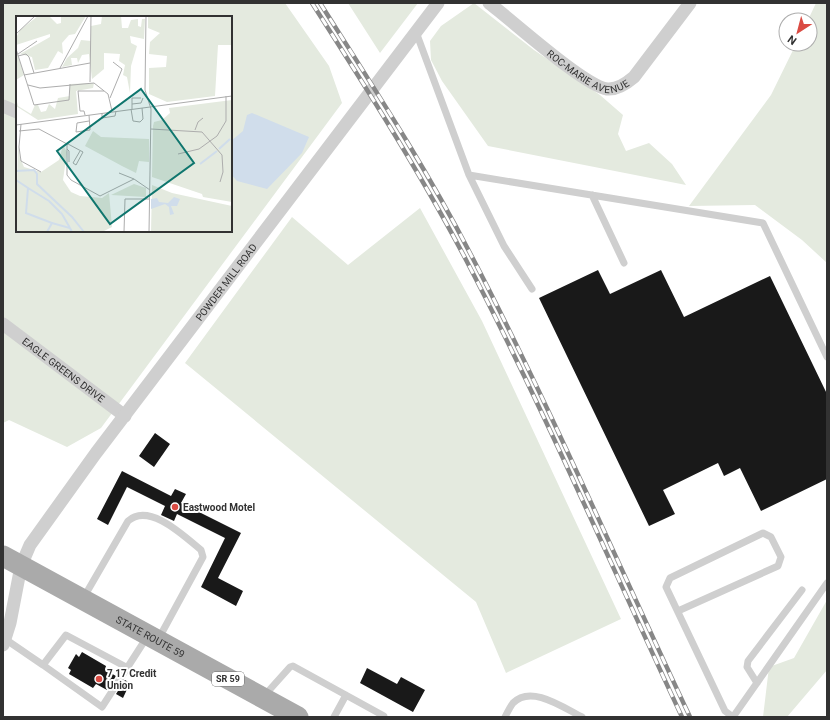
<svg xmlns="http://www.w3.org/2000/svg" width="830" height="720" viewBox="0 0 830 720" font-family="Roboto,sans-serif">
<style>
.green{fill:#e4eadf;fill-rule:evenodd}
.water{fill:#d0ddeb}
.building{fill:#191919}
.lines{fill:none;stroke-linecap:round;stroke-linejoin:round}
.lane{stroke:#cfcfcf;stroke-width:7}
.street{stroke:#cfcfcf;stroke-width:13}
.primary{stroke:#aaa;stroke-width:21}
.rail-casing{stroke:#878787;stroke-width:4.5}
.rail{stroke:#fff;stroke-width:3;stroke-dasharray:9;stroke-linecap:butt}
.poi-dot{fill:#da4b43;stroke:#fff;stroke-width:1.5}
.labels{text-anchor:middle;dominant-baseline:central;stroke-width:4;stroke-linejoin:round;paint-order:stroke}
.shield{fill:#fff;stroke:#707070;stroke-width:1}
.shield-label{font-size:9px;font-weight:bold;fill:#323232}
.street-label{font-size:10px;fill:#323232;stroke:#fff}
.poi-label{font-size:10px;font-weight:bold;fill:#323232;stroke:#fff;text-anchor:start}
.inset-river{fill:none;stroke:#d0ddeb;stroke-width:2}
.inset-road{fill:none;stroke:#adadad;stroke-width:1}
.view{fill:#0f766e;fill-opacity:0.15;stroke:#0f766e;stroke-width:2}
.inset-edge{fill:none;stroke:#323232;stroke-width:2}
</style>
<rect width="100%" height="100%" fill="#fff"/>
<!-- green -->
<path class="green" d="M3,3H285L329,66L342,103L101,428L67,447L9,420L3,423ZM17,17H231V231H17Z
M348,3H418L380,53Z
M474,3L534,50L600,95L623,115L618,134L626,151L649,143L672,164L686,185L488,146L442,81L431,60L430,41L441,26Z
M816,3H827V263L802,240L755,205L689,206L771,95L796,44H810V20H808Z
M420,208L482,321L621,619L506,673L476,602L185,363L292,217L348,265Z
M827,600V670L787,717H763L769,667L794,658Z"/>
<!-- water -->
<path class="water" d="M252,113L309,137L302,153L267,189L237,181L231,174V141L243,131L247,115Z"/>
<!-- building -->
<path class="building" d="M598,270L610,294L661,270L684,317L770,276L827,394V479L761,511L740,468L724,476L718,463L663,490L675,514L649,526L539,298Z
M155,433L170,444L154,467L139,456Z
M122,471L171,496L175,489L186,494L181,503L241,533L218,578L243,591L236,606L201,587L225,538L177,514L174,521L161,515L165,506L127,487L108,525L97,519Z
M82,652L106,666L105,670L116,676L107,690L96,684L93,688L69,674L71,670L68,668L76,654L79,657Z
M367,668L397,684L401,677L425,690L413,712L360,683Z
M125,680L130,683L123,698L116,694Z"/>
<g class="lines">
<!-- lane -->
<path class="lane" d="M416,32L469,175L763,223L827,357
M469,175L504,246L532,289
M592,195L624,263
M84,597L128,521C149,502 184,536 201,550L203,557L159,638
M678,611L778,566L781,557L771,537L763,533L670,578L666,587L725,711L733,717L827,583
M5,639L43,665L66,635L128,668
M43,665L102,707L147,637
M757,683L747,667L748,661L802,590
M264,696L290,667L293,666L384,716V717
M334,717L346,695
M505,717C507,713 510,707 513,703C531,684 564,708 582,717"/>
<!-- street -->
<g class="street">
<path id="s1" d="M489,3C513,21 583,85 607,89C617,90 627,83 634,77L690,3"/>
<path d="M3,106L17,112"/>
<path id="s2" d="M3,324L125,416"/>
<path id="s3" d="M3,645L10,623L21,566L30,545L96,453L438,3"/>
</g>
<!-- primary -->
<path class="primary" id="s4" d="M3,556L298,717"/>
<defs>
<path id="rail" d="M312,3C365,86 418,169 464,256C543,407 610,563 682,717
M320,3C372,85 425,166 470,253C549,404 617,562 690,717"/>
</defs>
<!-- rail casing -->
<use href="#rail" class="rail-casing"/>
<!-- rail -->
<use href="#rail" class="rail"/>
</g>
<!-- markers -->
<g class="poi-dot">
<circle cx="175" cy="507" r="4"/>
<circle cx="99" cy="679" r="4"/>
</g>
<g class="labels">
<!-- shield labels -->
<rect class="shield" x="212" y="672" width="32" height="14" rx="3"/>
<g class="shield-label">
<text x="228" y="679">SR 59</text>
</g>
<!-- street labels -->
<g class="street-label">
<text stroke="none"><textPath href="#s1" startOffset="123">ROC-MARIE AVENUE</textPath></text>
<text stroke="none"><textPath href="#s3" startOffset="432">POWDER MILL ROAD</textPath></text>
<text stroke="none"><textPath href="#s2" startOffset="76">EAGLE GREENS DRIVE</textPath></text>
<text stroke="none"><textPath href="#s4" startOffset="168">STATE ROUTE 59</textPath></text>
</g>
<!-- poi labels -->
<g class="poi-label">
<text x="183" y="507">Eastwood Motel</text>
<text x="107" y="673">7 17 Credit<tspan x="107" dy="12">Union</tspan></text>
</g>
</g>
<!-- overview -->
<g transform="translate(16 16)">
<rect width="216" height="216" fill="#fff"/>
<path d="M22,0H33L41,8L45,7V0H70L59,18L53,19L46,27L47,38L42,35L32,52L19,54L16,41L4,38L34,21V18L0,29V22L4,14ZM86,0H105L106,12H112L115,4L122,3V10L125,11L126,3H129L128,23L114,20L115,27L121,30L115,50L114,77L111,61L107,59L109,49L103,45L104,38L88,37V53L76,63L73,38L66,39L62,47L61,42H55L56,49L46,51L51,42L62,32L65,24L75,25V10L85,8ZM132,0H216V29H202L199,80L151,86L133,78V52L150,51L151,40L133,38L134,26L144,17L132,12ZM0,33L8,59L0,64ZM78,67L77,72L60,75L62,98L22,104L0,90V82L2,90L15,98L19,89H22L25,96L30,95L33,88L39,93L42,82L54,80V68ZM216,84V186L187,181L186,178L136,161L137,110L138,106L146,104L154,97L153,92ZM77,115L85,121L133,123V146L123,145L120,157L106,150L69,130ZM2,128L4,142L8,151L25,156L43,144L47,129L51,136L47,164L55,176L64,180L86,182L93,177L96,211L86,216H0ZM118,168L130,172V181L95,179ZM136,169L156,177L216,190V216H135Z" fill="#e4eadf"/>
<path d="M158,181L164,183L161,190H155L158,198L154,199L153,191L149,188L135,193V183L141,182L143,186L152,187Z" fill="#d0ddeb"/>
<path class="inset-river" d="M203,133L214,123M184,148L201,135M0,155L18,154L21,158V168L56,201L68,216M0,164L12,172L10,197L36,207L31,216M12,172L33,185L46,198L54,212M36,207L54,212L56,216"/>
<path class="inset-road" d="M130,0L129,74L135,93L133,216M0,18L19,0M0,33L18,89L53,84L54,68M2,38L21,25M2,40L10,38L13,41L18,57M44,52L72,0M8,59L74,47M74,66L75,0M12,69L24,72L78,67L92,78L96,95M94,82L106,53L97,46M116,88L125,87L127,82M115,93L117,105L124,106L127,103L126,92M116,93V82H125M86,97V102L99,100L100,95M69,99L68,95H64L62,75H88M73,99L74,113V114L60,116L61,107L73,105M5,108L3,131L5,145L25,156M0,109L216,80M135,113L186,116L206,139L207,156L204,166M179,114L182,106L187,102M3,115L23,113L51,128V159L55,164L84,180L118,163L134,174M51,128H52L67,136L60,149L57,147L64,135M51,133L53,135V146M162,138L183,133L201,120L210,105V80M103,157L118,163M108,216L109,183H134"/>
<path class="view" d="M125,73L178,147L94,208L41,135Z"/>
<rect width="216" height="216" class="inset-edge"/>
</g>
<!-- border -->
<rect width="830" height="720" fill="none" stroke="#323232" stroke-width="8"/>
<!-- north arrow -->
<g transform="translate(798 32) rotate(216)"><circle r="19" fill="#ffffff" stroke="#adadad"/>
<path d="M0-3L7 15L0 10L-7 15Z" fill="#da4b43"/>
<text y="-6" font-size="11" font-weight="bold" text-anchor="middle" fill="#323232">N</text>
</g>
</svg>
